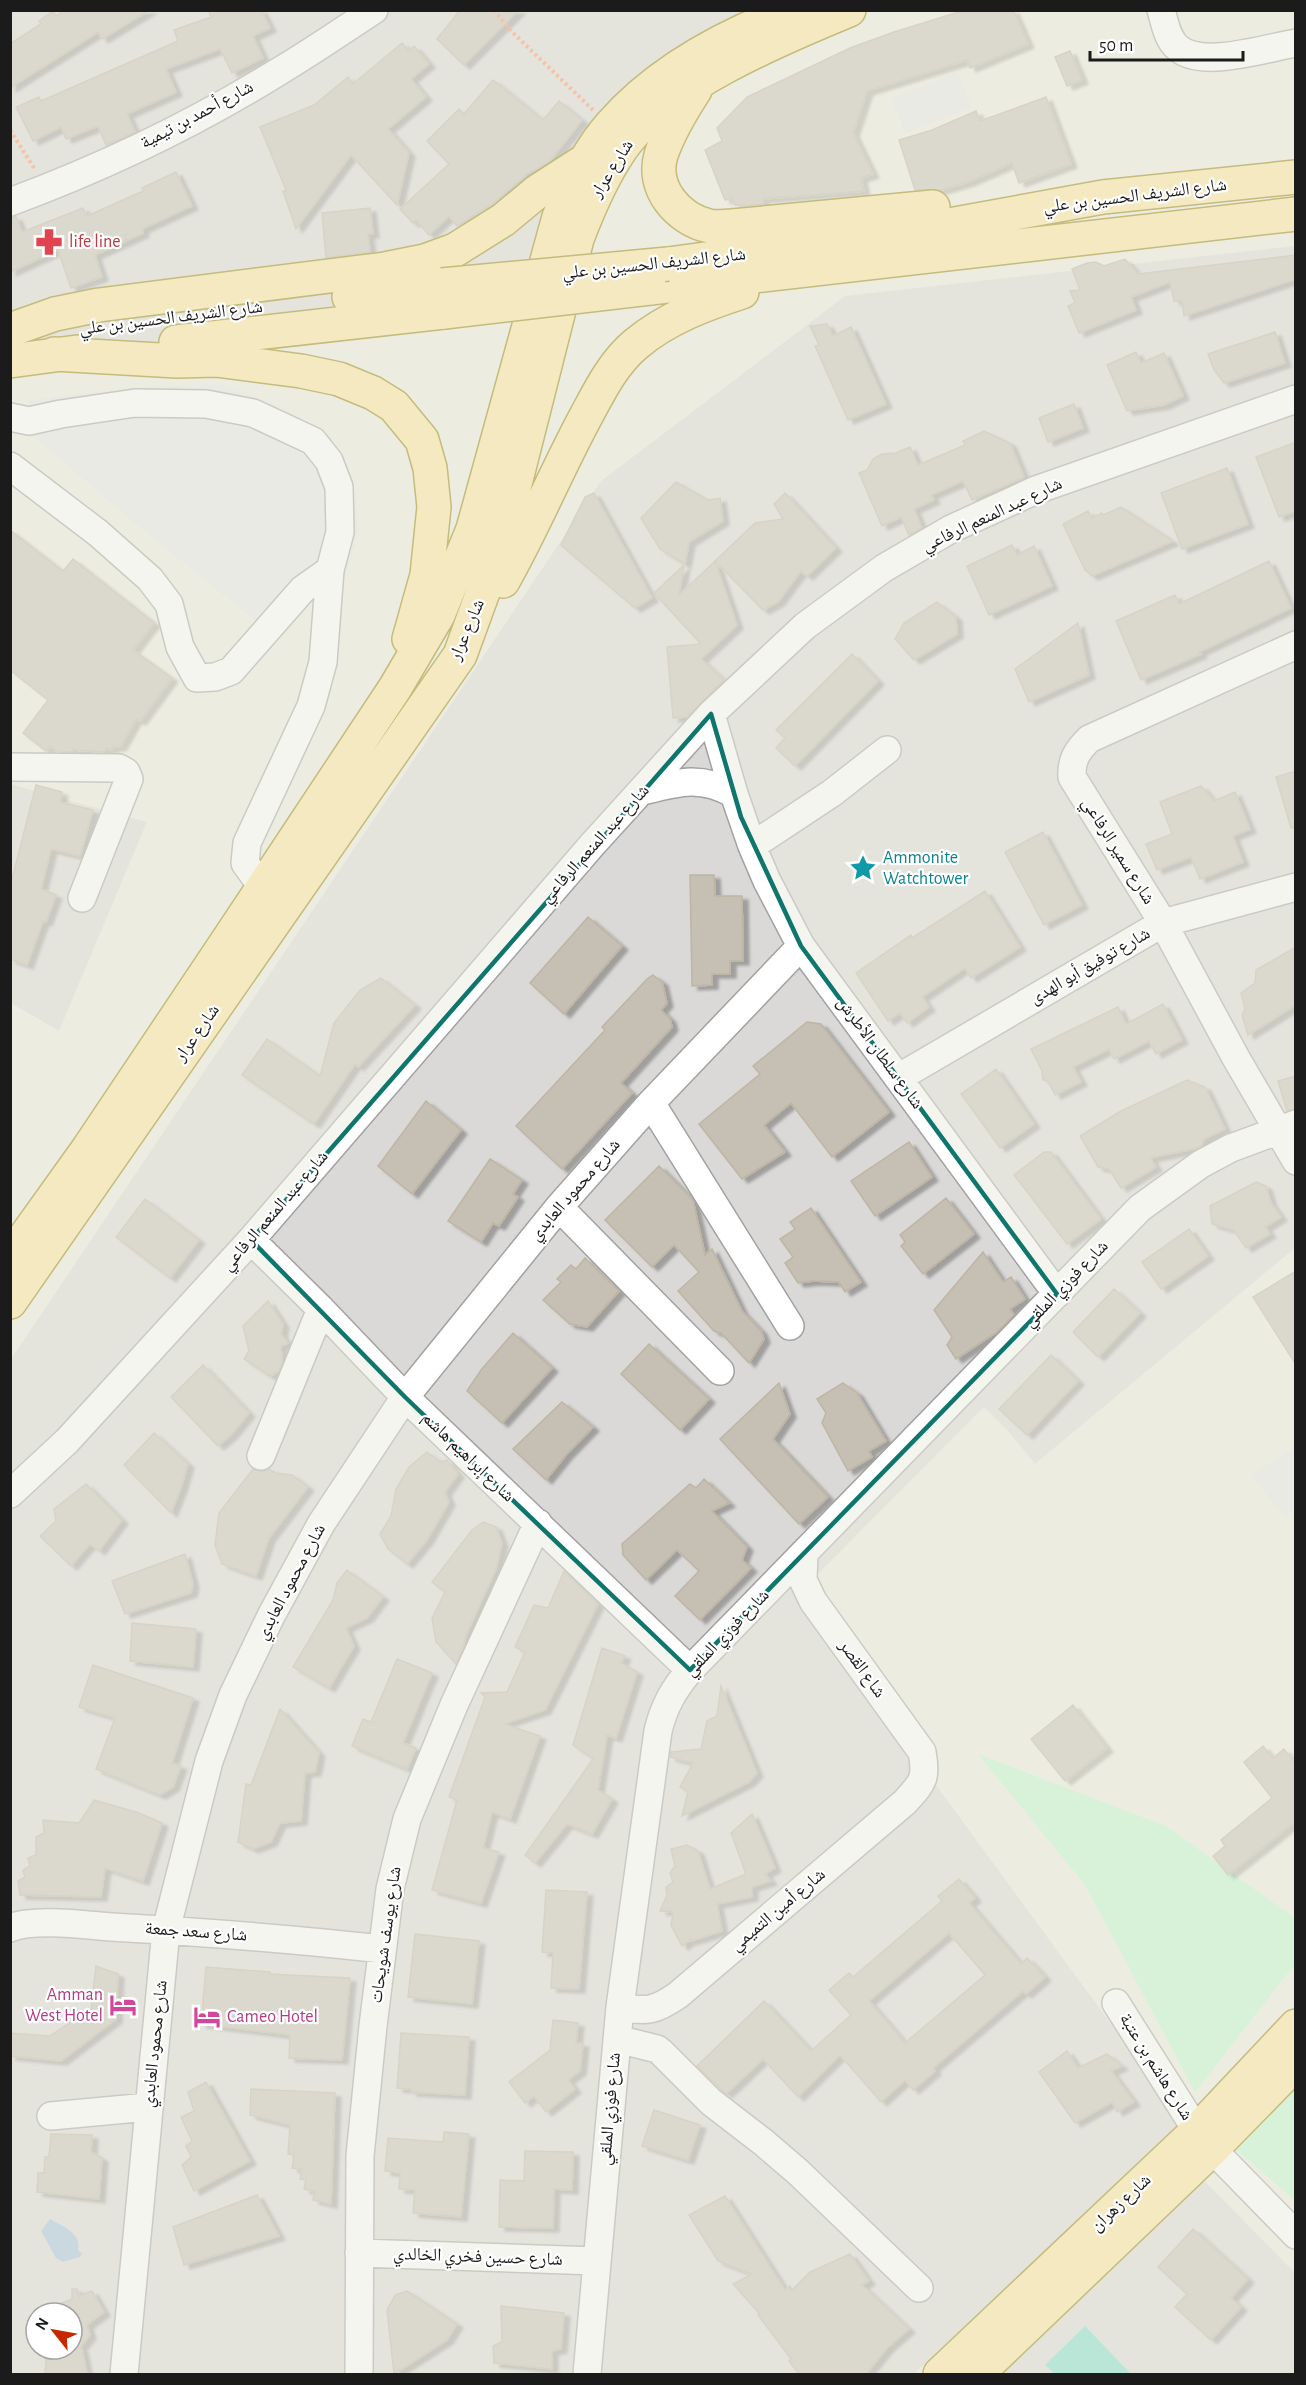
<svg xmlns="http://www.w3.org/2000/svg" width="1306" height="2385" viewBox="0 0 1306 2385" font-family="'Alegreya Sans','Noto Naskh Arabic',sans-serif">
<style>
.residential{fill:#dad9d8;fill-rule:evenodd}
.park{fill:#bcf9cd}
.pitch{fill:#7ddecc}
.parking{fill:#e7e7e7}
.water{fill:#a0c2dc}
.building{fill:#c5bfb4;stroke:#bfb5a3;stroke-width:1.5;fill-rule:evenodd;filter:url(#shadow)}
.lines{fill:none;stroke-linecap:round;stroke-linejoin:round}
.minor-casing{stroke:#a2a2a2;stroke-width:30}
.major-casing{stroke:#938000;stroke-width:36}
.path{stroke:#fb9264;stroke-width:4;stroke-dasharray:3 3;stroke-linecap:butt}
.minor{stroke:#fff;stroke-width:27}
.major{stroke:#fce597;stroke-width:33}
.major-bridge-casing{stroke:#938000;stroke-width:36;stroke-linecap:butt}
.major-bridge{stroke:#fce597;stroke-width:33}
.marked{fill:none;stroke:#0f766e;stroke-width:4.5;stroke-linejoin:round}
.labels{text-anchor:middle;dominant-baseline:central;stroke-width:4.5;stroke-linejoin:round;paint-order:stroke}
.street-label{font-size:18px;fill:#1b1b1b;stroke:#fff}
.health-label{font-size:18px;fill:#be3a42;stroke:#fff;text-anchor:start}
.culture-label{font-size:18px;fill:#0d838f;stroke:#fff;text-anchor:start}
.hotel-label{font-size:18px;fill:#b23c85;stroke:#fff;text-anchor:end}
</style>
<defs>
<filter id="shadow"><feDropShadow dx="6" dy="4" stdDeviation="1.5" flood-color="#0004"/></filter>
</defs>
<rect width="100%" height="100%" fill="#edece1"/>
<!-- residential -->
<path class="residential" d="M10,11H832L627,110L516,310L11,365Z
M1295,246V1248L1035,1464L1008,1431L984,1407L797,1595L1182,2121L914,2374H11V1359L601,481L845,296ZM36,2313H72V2349H36Z
M10,784L147,822L59,1031L11,1003Z
M1196,2172L1295,2273V2374H1004Z"/>
<!-- park -->
<path class="park" d="M978,1754L1166,1826L1295,1918V1964L1195,2092L1085,1885Z
M1295,2085V2201L1237,2150Z"/>
<!-- pitch -->
<path class="pitch" d="M1085,2326L1131,2374H1055L1045,2365Z"/>
<!-- parking -->
<path class="parking" d="M958,72L972,108L905,134L891,98Z
M221,384L286,409L330,435L344,463L356,494L359,532L344,581L259,624L146,533L23,428L29,400L147,386Z
M1295,1447V1509L1285,1518L1250,1475Z"/>
<!-- water -->
<path class="water" d="M50,2219C62,2226 82,2233 78,2250L82,2254L80,2257L63,2262L56,2258L41,2231Z"/>
<!-- building -->
<path class="building" d="M65,10H150L102,39L98,32L10,88V44L41,24L39,21L53,11L56,16Z
M208,10H261L270,28L253,36L263,58L232,73L220,49L166,69L176,92L127,114L135,132L106,145L98,126L66,139L61,127L33,141L16,107L39,97L41,101L178,41L174,30L211,17Z
M460,10H519L464,65L437,39Z
M965,10H1013L1028,44L970,68L967,60L867,91L853,133L873,174L861,178L864,191L763,199V204L744,206L735,205L732,198L725,200L705,150L722,141L717,128L747,97L850,48L894,32Z
M402,43L409,51L414,46L429,64L411,79L426,97L388,129L409,153L397,205L351,155L296,229L283,191L286,190L260,127L314,105L348,77L353,84Z
M1070,51L1082,80L1067,86L1055,57Z
M493,80L543,120L559,101L582,120L549,162L528,173L491,205L457,226L449,216L429,235L416,220L413,223L400,209L449,164L427,141L459,109L464,114Z
M1046,97L1071,164L1019,183L1012,163L968,182L941,190H915L899,140L932,130L976,111L980,121Z
M176,172L192,206L142,229L143,233L95,255L102,277L71,288L58,250L10,272V217H16L22,232L83,208L87,216L143,191L142,188Z
M370,208L373,234H368L370,252L326,258L322,213Z
M1296,255V279L1184,316L1182,301H1174L1170,282L1131,297L1136,310L1079,333L1068,306L1075,303L1070,291L1080,290L1072,269L1087,263L1096,262L1104,266L1125,259L1138,274Z
M827,324L833,336L851,327L886,404L848,420L815,346L819,345L810,326Z
M1275,332L1285,363L1224,383L1214,370L1208,354Z
M1136,352L1141,363L1164,353L1183,396L1164,405L1127,411L1107,365Z
M1074,404L1083,428L1048,442L1039,418Z
M984,431L1010,443L1024,477L972,500L963,481L931,495L934,500L914,509L922,528L909,535L901,517L882,526L859,473L867,470L873,459L882,454L896,453L910,447L918,465L965,445L963,441Z
M1296,442V511L1279,517L1256,457Z
M1227,468L1248,524L1182,549L1161,493Z
M676,482L708,500L720,498L723,521L689,542L685,564L660,549L641,518Z
M594,493L652,598L635,608L561,545L585,497Z
M785,493L836,548L807,576L801,571L778,602L763,610L715,561L755,523L783,519L774,504Z
M1121,507L1173,541L1092,576L1085,570L1063,524L1088,511L1092,518L1102,513L1103,515Z
M10,530L63,571L73,559L154,623L133,650L172,678L140,721L136,719L120,747H113L111,750L107,748L103,752L73,750L72,752H59L50,746L46,751L23,733L48,700L10,670Z
M1012,545L1017,555L1034,546L1052,586L989,615L967,566Z
M715,561L737,625L701,659L724,680L687,717L673,718L667,647L701,644L654,593L684,565L679,595Z
M1269,561L1291,608L1199,652L1201,654L1141,680L1116,621L1175,595L1179,604Z
M937,602L956,617L957,634L914,660L895,639L904,623Z
M1078,623L1089,675L1029,702L1015,669Z
M852,654L878,681L795,766L776,748L785,738L776,730Z
M1296,771V828H1291L1276,777Z
M36,785L62,792L60,802L93,810L80,856L51,849L41,889L56,895L46,922L43,921L27,965L10,959V887Z
M1201,786L1214,801L1235,792L1250,829L1233,836L1243,862L1200,879L1191,857L1157,870L1146,844L1172,834L1160,802Z
M1043,832L1082,905L1044,925L1005,852Z
M690,875H714L715,896H742L743,961H730V974H712V985L692,986Z
M985,891L1020,947L971,978L965,968L922,997L929,1007L907,1023L900,1013L888,1021L856,973L911,935L912,938Z
M588,917L622,946L564,1014L530,983Z
M1296,947V1005L1248,1035L1242,1015L1245,1009L1241,993L1255,983L1256,970Z
M653,975L662,982L667,1003L661,1010L670,1019L672,1027L621,1083L632,1093L562,1169L516,1126L605,1030L602,1027L647,979Z
M381,978L415,1005L358,1067L355,1064L314,1124L242,1075L267,1039L320,1076L334,1023L360,990Z
M1163,1004L1182,1040L1156,1054L1149,1041L1114,1059L1109,1049L1073,1067L1081,1082L1055,1095L1049,1082L1043,1080L1042,1071L1031,1049L1118,1007L1126,1024Z
M807,1022L821,1024L889,1112L832,1157L791,1103L764,1125L785,1152L742,1179L699,1124L760,1074L753,1066Z
M996,1069L1034,1124L1000,1148L961,1094Z
M1296,1076V1109L1287,1111L1278,1081Z
M1187,1080L1205,1087L1225,1129L1204,1139L1201,1146L1197,1148L1150,1158L1156,1167L1121,1188L1109,1169L1098,1167L1080,1136L1121,1111Z
M426,1101L461,1130L412,1194L378,1166Z
M909,1142L932,1177L875,1216L851,1181Z
M1044,1152H1051L1101,1219L1067,1244L1014,1175Z
M490,1159L522,1180L513,1194L518,1197L499,1226L493,1223L481,1242L448,1221Z
M659,1166L693,1200L705,1255L712,1249L742,1311L761,1331L764,1339L749,1363L721,1333L714,1331L678,1291L699,1272L674,1245L652,1267L605,1220Z
M1256,1182L1266,1186L1271,1203L1281,1217L1265,1227L1270,1234L1246,1248L1234,1230L1212,1224L1210,1206Z
M946,1198L974,1234L923,1274L901,1246L905,1242L900,1235Z
M145,1199L199,1240L170,1278L116,1237Z
M811,1208L861,1282L845,1292L839,1282L813,1281L798,1283L785,1263L793,1257L780,1239L795,1229L790,1222Z
M1189,1229L1208,1256L1161,1289L1142,1262Z
M983,1252L1003,1282L1011,1277L1025,1299L1010,1309L1014,1315L997,1332L956,1359L947,1345L952,1337L934,1310Z
M585,1258L619,1291L587,1327L570,1324L543,1300L561,1282L557,1279L571,1265L576,1269Z
M1296,1271V1365L1253,1297Z
M1114,1289L1140,1313L1098,1357L1073,1332Z
M268,1301L283,1324L281,1334L288,1343L281,1346L282,1363L279,1371L270,1376L244,1359L249,1351L243,1326Z
M513,1333L552,1368L502,1423L467,1391L481,1370Z
M649,1344L709,1399L680,1430L621,1374Z
M1051,1355L1078,1381L1027,1435L999,1409Z
M203,1365L249,1413L231,1435L218,1446L171,1397Z
M779,1383L790,1414L773,1439L828,1497L799,1524L720,1439Z
M843,1383L857,1393L886,1441L869,1451L872,1457L848,1471L822,1423L826,1413L817,1399Z
M562,1402L593,1427L566,1455L546,1480L513,1449Z
M154,1433L188,1464L181,1488L171,1513L124,1465Z
M427,1452L440,1462L447,1460L458,1474L445,1492L449,1502L427,1540L407,1564L388,1549L380,1534L391,1516L396,1489L409,1467Z
M253,1469L263,1472L269,1469L276,1473L292,1475L308,1487L269,1538L256,1576L222,1564L215,1545L219,1513Z
M704,1479L729,1503L712,1511L747,1547L742,1560L751,1568L700,1620L675,1596L699,1571L677,1550L646,1580L623,1555L622,1544L690,1484L696,1488Z
M86,1484L122,1520L99,1551L90,1544L71,1566L40,1536L56,1521L54,1509Z
M483,1522L496,1527L502,1543L496,1569L466,1635L463,1647L456,1664L436,1642L432,1618L445,1592L432,1582L472,1530Z
M185,1554L193,1584L191,1593L125,1614L112,1581Z
M347,1570L383,1597L367,1618L346,1628L354,1646L329,1688L293,1667L333,1600L337,1583Z
M564,1571L598,1604L545,1710L504,1724L540,1736L510,1819L492,1812L483,1848L499,1852L481,1903L432,1890L457,1800L449,1797L485,1697L481,1693L507,1692L525,1652L515,1647L534,1605L548,1608Z
M132,1623L196,1629L193,1667L130,1661Z
M602,1648L625,1656L621,1663L637,1672L616,1738L607,1735L598,1790L612,1799L592,1834L567,1824L535,1863L525,1855L593,1759L573,1745Z
M397,1659L432,1673L403,1743L416,1748L407,1769L352,1746L363,1719L371,1722Z
M93,1665L193,1698L172,1763L181,1766L173,1787L160,1795L96,1769L115,1718L79,1707Z
M721,1686L757,1773L749,1782L682,1816L688,1792L680,1787L693,1763L670,1757L671,1752L701,1749L707,1721L717,1716Z
M1073,1705L1107,1748L1065,1781L1031,1739Z
M280,1709L319,1753L315,1772L305,1773L301,1821L280,1823L271,1842L253,1849L238,1842L246,1784L251,1785Z
M1263,1746L1273,1758L1284,1749L1296,1764V1821L1228,1875L1213,1856L1225,1846L1221,1840L1272,1798L1244,1762Z
M94,1800L136,1812L162,1823L143,1881L105,1868L101,1897L20,1895L18,1881L25,1877L23,1870L30,1866L28,1858L36,1855V1837L44,1833L43,1820L79,1823Z
M752,1814L775,1868L765,1874L771,1881L752,1887V1897L717,1904L722,1931L691,1941V1939L682,1946L671,1925L673,1912L660,1911L667,1895L666,1887L673,1882L670,1873L675,1866L671,1849L687,1845L698,1851L710,1889L746,1874L731,1833Z
M959,1879L975,1898L969,1903L1021,1964L1027,1958L1045,1977L1026,1994L1023,1991L933,2068L935,2071L913,2090L905,2080L881,2102L840,2055L798,2097L763,2059L726,2094L697,2066L764,2001L811,2051L851,2015L829,1990L849,1973L853,1977L942,1901L938,1896ZM949,1933L985,1975L905,2043L869,2001Z
M546,1890L587,1892L579,1989L551,1988L553,1953L542,1952Z
M415,1934L479,1941L472,2004L408,1997Z
M96,1966L118,1974L116,2019L61,2061L10,2056V2033L50,2036L91,2009Z
M206,1967L270,1972V1974L350,1978L342,2060L289,2058L290,2035L201,2024Z
M553,2020L578,2023L576,2043H583L580,2071L568,2080L575,2089L546,2112L534,2096L525,2103L509,2082L550,2050Z
M401,2033L469,2037L465,2095L411,2092V2089L397,2088Z
M1067,2051L1078,2068L1107,2054L1122,2066L1111,2071L1134,2102L1117,2112L1112,2102L1075,2123L1039,2072Z
M206,2082L250,2161L194,2191L182,2165L191,2157L186,2146L192,2141L181,2117L194,2111L188,2092Z
M251,2089L335,2093L331,2204L313,2200L315,2192L304,2189L306,2180L300,2179L302,2169L292,2168L294,2155L288,2154L290,2125L250,2115Z
M654,2110L700,2125L688,2160L642,2146Z
M444,2132L469,2134L461,2217L413,2213L415,2190L399,2189L400,2173L385,2171L388,2138L443,2142Z
M51,2134L92,2135L91,2152L102,2158L99,2199L37,2192L38,2173H44L45,2157H49Z
M525,2151L573,2152L572,2190L554,2189L553,2228L499,2227L500,2180L524,2181Z
M257,2195L279,2236L184,2265L173,2227Z
M725,2196L785,2290L790,2286L792,2290L810,2272L850,2254L869,2281L862,2285L909,2329L887,2348L866,2374H799L789,2361L791,2359L758,2315L759,2313L733,2284L752,2274L718,2261L689,2215Z
M1193,2229L1248,2279L1231,2298L1241,2307L1211,2340L1175,2307L1187,2294L1158,2267Z
M72,2289H77L79,2296L92,2291L104,2312L87,2325L90,2335L79,2349H82L87,2374H45L46,2358L52,2355L53,2349H72V2313L39,2312L72,2299Z
M407,2291L457,2324L447,2340L394,2374L387,2310L395,2295Z
M501,2306L564,2313L561,2349L552,2351V2369L494,2363L493,2346L502,2342Z"/>
<g class="lines">
<defs>
<path id="minor" d="M1161,10C1165,23 1167,39 1178,48C1202,69 1266,48 1296,43
M10,202C102,168 194,124 278,72C310,53 342,31 374,10
M10,417L29,421L61,414L135,403L206,404L253,413L313,441L329,461L339,487L340,532L330,570L323,662L311,706L247,843L245,863L263,888
M10,466L98,533L150,579L169,604L180,647L197,678L215,677L231,671L303,589L330,570
M1296,645L1089,739C1077,751 1071,760 1072,777L1163,923L1236,1058L1296,1161
M711,714L734,794L752,846L767,881L801,946L1057,1294
M10,767L119,768L126,772L129,779L82,898
M643,791C678,782 701,775 734,794
M752,846L832,793L887,750
M898,1078L1163,923L1296,887
M651,1103L790,1326
M559,1207L720,1371
M251,1240L321,1309L405,1397L690,1670
M261,1456L321,1309
M10,1494L67,1441L251,1240L592,845L711,714L805,626L884,568L951,529L1036,490L1296,399
M10,1928C34,1918 85,1925 111,1927C202,1932 292,1939 382,1949
M1116,2003L1197,2131
M620,2007C647,2012 655,2011 678,1995L905,1802C923,1782 927,1779 922,1752L813,1601L803,1580L804,1554
M617,2039L657,2049L662,2053L711,2102L763,2142L798,2172L919,2288
M51,2116L148,2107
M1212,2149L1296,2235
M359,2253L596,2261
M124,2374L166,1930L209,1761L233,1695L271,1616L321,1524L405,1397L559,1207L651,1103L801,946
M359,2374L360,2156L373,2026L390,1889L407,1819L454,1705L538,1523
M587,2374L620,2007L658,1731C664,1706 674,1689 690,1670L1140,1208L1201,1164L1231,1148L1296,1124"/>
<path id="major" d="M695,90C682,110 669,131 661,155C651,188 678,219 709,226C716,228 725,226 732,226L933,207
M668,264L927,229L1103,197L1296,177
M650,288L1296,214
M349,297L442,285
M10,330L55,314L99,305L385,269L425,261L455,250L503,220L538,191L583,162
M176,342L444,312
M54,354L177,361L216,360L301,371L339,379L373,393L394,406L422,440L430,468L434,507L427,575L409,639
M10,361L77,352
M503,581C533,528 556,472 585,418C599,392 613,363 636,344C667,318 705,304 742,292
M10,1258L88,1149L230,937L395,688L438,615L473,529L559,217C572,184 588,151 611,125C658,71 726,35 793,10
M10,1302L460,655L498,551L577,239C589,207 602,177 621,149C663,87 781,38 849,10
M940,2374L1197,2131L1296,2026
M977,2374L1212,2149L1296,2063"/>
</defs>
<!-- minor casing -->
<use href="#minor" class="minor-casing"/>
<!-- major casing -->
<use href="#major" class="major-casing"/>
<!-- path -->
<path class="path" d="M494,10L511,31L593,110
M10,130L34,168"/>
<!-- minor -->
<use href="#minor" class="minor"/>
<!-- major -->
<use href="#major" class="major"/>
<defs>
<path id="major-bridge" d="M442,285L668,264
M444,312L650,288"/>
</defs>
<!-- major-bridge casing -->
<use href="#major-bridge" class="major-bridge-casing"/>
<!-- major-bridge -->
<use href="#major-bridge" class="major-bridge"/>
</g>
<!-- marked area -->
<path d="M0 0H1306V2385H0ZM711,714L741,817L801,946L1057,1294L690,1670L405,1397L251,1240Z" fill="#edece1" fill-opacity=".55" fill-rule="evenodd"/>
<path class="marked" d="M711,714L741,817L801,946L1057,1294L690,1670L405,1397L251,1240Z"/>
<!-- icons -->
<defs>
<symbol id="pharmacy-bare" viewBox="-9 -9 18 18"><path d="M-2-6h4v4h4v4h-4v4h-4v-4h-4v-4h4Z" fill="#e0444e" stroke="#fff" stroke-width="2.5" paint-order="stroke"/></symbol>
<symbol id="sight-bare" viewBox="-9 -9 18 18"><path d="M0-6L1.8-2.2L6-1.7L2.9 1.2L3.7 5.4L0 3.3L-3.7 5.4L-2.9 1.2L-6-1.7L-1.8-2.2Z" fill="#0f9aa8" stroke="#fff" stroke-width="2.5" paint-order="stroke"/></symbol>
<symbol id="hotel-bare" viewBox="-9 -9 18 18"><path d="M-6-4.5h1.5V1H6V5H4.5V3h-9V5H-6ZM-4 0a1.8 1.8 0 1 1 3.6 0ZM.5 0V-2.5h3Q6-2.5 6 0Z" fill="#d1479c" stroke="#fff" stroke-width="2.5" paint-order="stroke"/></symbol>
</defs>
<g fill-rule="evenodd">
<use href="#pharmacy-bare" x="30" y="223" width="38" height="38"/>
<use href="#sight-bare" x="844" y="849" width="38" height="38"/>
<use href="#hotel-bare" x="104" y="1986" width="38" height="38"/>
<use href="#hotel-bare" x="188" y="1998" width="38" height="38"/>
</g>
<g class="labels">
<!-- street labels -->
<g class="street-label">
<text transform="translate(197 115) rotate(-28)">شارع أحمد بن تيمية</text>
<text transform="translate(612 169) rotate(-58)">شارع عرار</text>
<text transform="translate(1135 196) rotate(-7)">شارع الشريف الحسين بن علي</text>
<text transform="translate(654 264) rotate(-6)">شارع الشريف الحسين بن علي</text>
<text transform="translate(171 318) rotate(-7)">شارع الشريف الحسين بن علي</text>
<text transform="translate(992 515) rotate(-25)">شارع عبد المنعم الرفاعي</text>
<text transform="translate(467 630) rotate(-67)">شارع عرار</text>
<text transform="translate(595 844) rotate(-48)">شارع عبد المنعم الرفاعي</text>
<text transform="translate(1118 851) rotate(58)">شارع سمير الرفاعي</text>
<text transform="translate(1090 966) rotate(-30)">شارع توفيق أبو الهدى</text>
<text transform="translate(197 1033) rotate(-55)">شارع عرار</text>
<text transform="translate(880 1053) rotate(54)">شارع سلطان الأطرش</text>
<text transform="translate(575 1190) rotate(-49)">شارع محمود العابدي</text>
<text transform="translate(275 1211) rotate(-49)">شارع عبد المنعم الرفاعي</text>
<text transform="translate(1066 1284) rotate(-46)">شارع فوزي الملقي</text>
<text transform="translate(468 1457) rotate(44)">شارع إبراهيم هاشم</text>
<text transform="translate(291 1582) rotate(-62)">شارع محمود العابدي</text>
<text transform="translate(727 1633) rotate(-46)">شارع فوزي الملقي</text>
<text transform="translate(862 1669) rotate(54)">شاع القصر</text>
<text transform="translate(778 1910) rotate(-40)">شارع أمين التميمي</text>
<text transform="translate(196 1932) rotate(4)">شارع سعد جمعة</text>
<text transform="translate(386 1935) rotate(-82)">شارع يوسف شويحات</text>
<text transform="translate(155 2044) rotate(-84)">شارع محمود العابدي</text>
<text transform="translate(1156 2067) rotate(58)">شارع هاشم بن عتبة</text>
<text transform="translate(610 2109) rotate(-85)">شارع فوزي الملقي</text>
<text transform="translate(1121 2203) rotate(-43)">شارع زهران</text>
<text transform="translate(478 2257) rotate(2)">شارع حسين فخري الخالدي</text>
</g>
<!-- health labels -->
<g class="health-label">
<text x="69" y="242">life line</text>
</g>
<!-- culture labels -->
<g class="culture-label">
<text x="883" y="858">Ammonite<tspan x="883" dy="21">Watchtower</tspan></text>
</g>
<!-- hotel labels -->
<g class="hotel-label">
<text x="103" y="1995">Amman<tspan x="103" dy="21">West Hotel</tspan></text>
<text x="227" y="2017" text-anchor="start">Cameo Hotel</text>
</g>
</g>
<!-- border -->
<rect width="1306" height="2385" fill="none" stroke="#1b1b1b" stroke-width="24"/>
<!-- north arrow -->
<g transform="translate(54 2331) rotate(301)"><circle r="28" fill="#ffffff" stroke="#a4a4a4" stroke-width="1.5"/>
<path d="M0-4.5L10 22L0 15L-10 22Z" fill="#c72800"/>
<text y="-9" font-size="16" font-weight="bold" text-anchor="middle" fill="#1b1b1b">N</text>
</g>
<!-- scale -->
<path d="M1090 51v9h153v-9" fill="none" stroke="#1b1b1b" stroke-width="3"/>
<text x="1099" y="51" font-size="18" fill="#1b1b1b" stroke="#ffffff" stroke-width="4.5" paint-order="stroke">50 m</text>
</svg>
